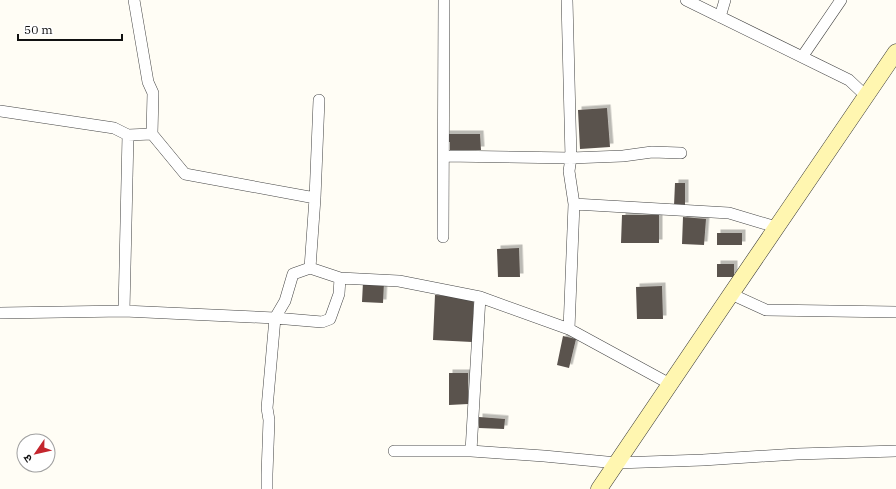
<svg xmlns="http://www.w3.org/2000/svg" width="896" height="489" viewBox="0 0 896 489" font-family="'IBM Plex Serif','Noto Sans Devanagari',serif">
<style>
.building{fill:#5a524d;filter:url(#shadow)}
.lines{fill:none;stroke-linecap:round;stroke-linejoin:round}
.street-casing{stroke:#444;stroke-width:12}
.secondary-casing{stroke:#333;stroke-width:17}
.street{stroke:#fff;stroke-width:11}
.secondary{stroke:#fff6b0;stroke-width:16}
</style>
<defs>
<filter id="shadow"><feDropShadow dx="3.5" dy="-3.5" stdDeviation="0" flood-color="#0004"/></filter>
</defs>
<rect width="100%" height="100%" fill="#fffdf5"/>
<!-- building -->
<path class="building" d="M607,108L610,147L580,149L578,110Z
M446,134H480L481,150H450V142H446Z
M675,183H685V206H674Z
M622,215H659V243H621Z
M683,217L706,219L704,245L682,244Z
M717,233H742V245H717Z
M519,248L520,277H498L497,249Z
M717,264H734V277H717Z
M363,282H384L383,303L362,302Z
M662,286L663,319H637L636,287Z
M435,295L474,297L472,342L433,340Z
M563,336L576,339L569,368L557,365Z
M449,373H468V404L449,405Z
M479,417L505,419L504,429L479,428Z"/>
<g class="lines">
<defs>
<path id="street" d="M134,0L148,82L153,93L152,134L185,174L315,198
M567,0L571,158L569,171L574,204L569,329
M686,0L849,80L866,96
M720,17L725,0
M802,57L841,0
M0,111L114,128L128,135L152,134
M444,156L571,158L623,156L652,152L681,153
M574,204L729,213L776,227
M443,237L444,0
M310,268L315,198L319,100
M731,294L766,310L896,312
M124,311L128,135
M0,313L124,311L275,318L322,322L330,319L339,294L340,278
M394,451H471L544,456L617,463L703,460L797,454L896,451
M471,451L480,297
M267,489V474L269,420L267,408L275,318L285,301L293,274L310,268L340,278L399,281L480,297L569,329L670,384"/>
<path id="secondary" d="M599,489L731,294L896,52"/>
</defs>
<!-- street casing -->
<use href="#street" class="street-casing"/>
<!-- secondary casing -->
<use href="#secondary" class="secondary-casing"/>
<!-- street -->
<use href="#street" class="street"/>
<!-- secondary -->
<use href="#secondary" class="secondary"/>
</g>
<!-- north arrow -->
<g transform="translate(36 453) rotate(236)"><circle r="19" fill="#ffffff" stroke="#a0a0a0"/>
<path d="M0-3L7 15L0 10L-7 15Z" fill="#c4262e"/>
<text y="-6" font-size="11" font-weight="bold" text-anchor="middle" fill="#111111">उ</text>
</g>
<!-- scale -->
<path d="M18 34v6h104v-6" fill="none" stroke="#111111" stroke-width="2"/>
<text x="24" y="34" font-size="12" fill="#111111" stroke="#ffffff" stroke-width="3" paint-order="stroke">50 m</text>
</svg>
